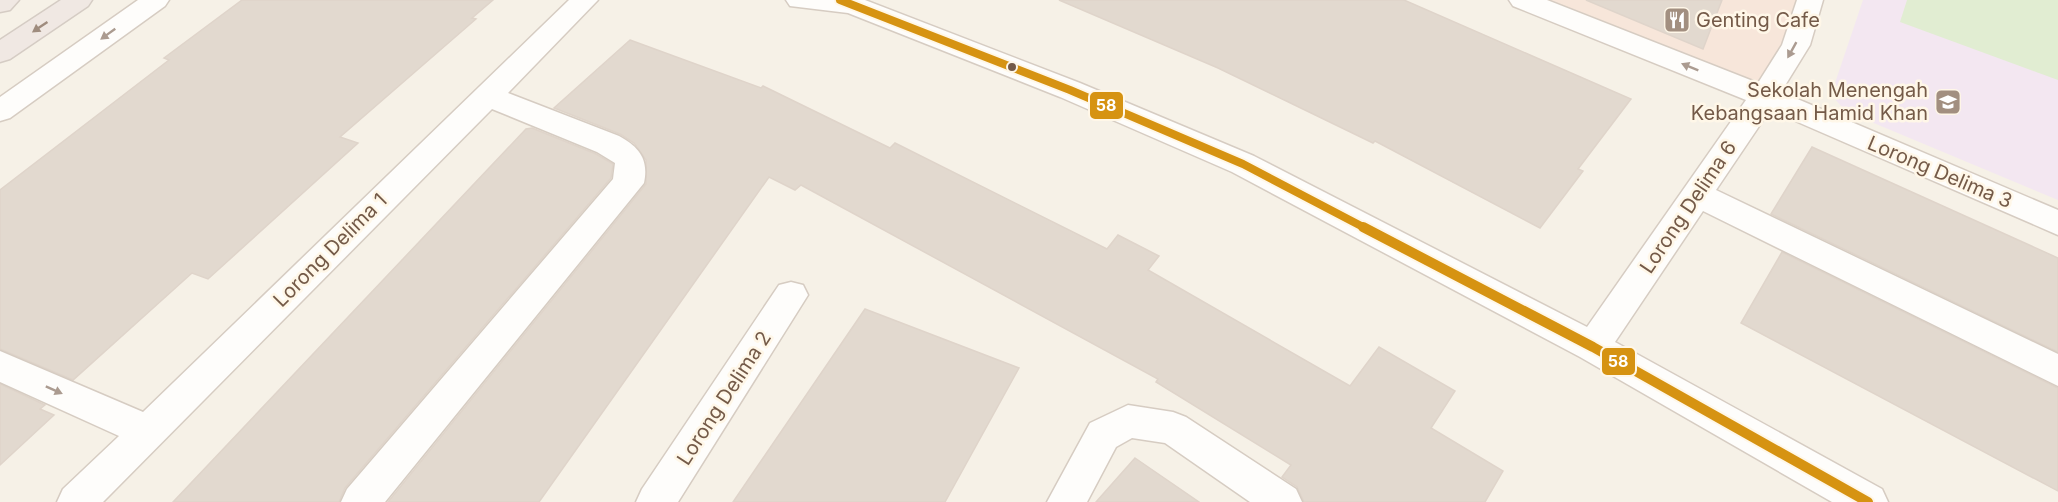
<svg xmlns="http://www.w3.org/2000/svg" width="2058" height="502" viewBox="0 0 2058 502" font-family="Inter,sans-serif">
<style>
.commercial{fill:#f7e6da}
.education{fill:#f3e7f1}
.green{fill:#e1edd2}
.building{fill:#e2d9cf;stroke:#dfd4ca;stroke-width:1.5}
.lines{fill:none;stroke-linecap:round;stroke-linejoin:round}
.minor-casing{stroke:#d6ccc2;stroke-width:3}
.highway-casing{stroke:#d5ccc4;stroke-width:3}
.minor{fill:#fefdfb;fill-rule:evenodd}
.highway{fill:#f0e8e3;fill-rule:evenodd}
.bus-1-far1-casing{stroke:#fff7e8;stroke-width:12}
.bus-1-casing{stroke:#fff7e8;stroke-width:14}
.bus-1-far1{stroke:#d69312;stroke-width:8}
.bus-1{stroke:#d69312;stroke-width:10}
.oneway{fill:#9f8c7e}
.oneway2{fill:#ab9b90}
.bus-dot{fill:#745a48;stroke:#fff7e8;stroke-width:2}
.labels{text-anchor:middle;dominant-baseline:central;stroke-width:5;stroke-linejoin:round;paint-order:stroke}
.poi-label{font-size:20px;fill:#745a48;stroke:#fff7e8;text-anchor:start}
.street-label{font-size:20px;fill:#745a48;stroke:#fff7e8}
.line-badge{stroke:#fff7e8;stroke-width:2}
.badge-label{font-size:16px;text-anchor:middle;font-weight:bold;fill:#fff}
</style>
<rect width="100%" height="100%" fill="#f6f1e7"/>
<!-- commercial -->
<path class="commercial" d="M1522,0H1811L1764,96Z"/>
<!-- education -->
<path class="education" d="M1863,0H2058V200L1857,116L1842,107L1833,97V89Z"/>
<!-- green -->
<path class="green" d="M1907,0H2058V80L1900,22Z"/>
<!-- building -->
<path class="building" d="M242,0H493L472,18L476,19L340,137L358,143L208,279L192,273L73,380L0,349V190L169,60L164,58Z
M1059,0H1404L1631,99L1578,169L1583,171L1540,228L1375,141L1373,143L1218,68Z
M1586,0H1722L1703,49Z
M630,40L761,88L763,86L890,148L895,143L1107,249L1118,235L1159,256L1148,270L1350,386L1379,347L1455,391L1431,428L1503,471L1485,502H1304L1297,487L1282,477L1291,465L1156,382L1158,379L801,185L795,190L769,177L539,502H388L646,184V160L634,143L620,134L554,108Z
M532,128L596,154L613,164L611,178L345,488L339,502H173L526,129Z
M1812,147L2058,258V352L1771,214Z
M1782,252L2058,388V491L1741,323Z
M865,309L1019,368L945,502H733Z
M0,384L45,405L40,409L54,415L0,465Z
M1135,458L1199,502H1096Z"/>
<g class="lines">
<defs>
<path id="minor" d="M138,0H169L165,6L10,118L0,121V97Z
M569,0H598L508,93L619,136C639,147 649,159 644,183L385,502H341L347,489L613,179L615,163L597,152L492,109L103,502H57L63,489L119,436L0,382V351L143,412Z
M786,0H865L1080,83L1254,156L1587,327L1746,100L1513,6L1509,0H1547L1758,83L1782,45L1797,0H1823L1810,45L1781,92L2058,210V235L1770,110L1716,190L2058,354V386L1703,211L1615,342L1882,489L1888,502H1832L1580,357L1232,172L1060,97L848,13L790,6Z
M791,282L803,285L808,295L678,502H636L642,489L779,285Z
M1128,405L1173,412L1186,417L1296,489L1302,502H1250L1165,443L1132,438L1116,447L1087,502H1047L1090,423Z"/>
<path id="highway" d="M0,0H19L10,10L0,12Z
M61,0H92L88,6L10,59L0,62V40Z"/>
</defs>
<!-- minor casing -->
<use href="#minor" class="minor-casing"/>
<!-- highway casing -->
<use href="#highway" class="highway-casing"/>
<!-- minor -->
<use href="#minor" class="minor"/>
<!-- highway -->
<use href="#highway" class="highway"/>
<defs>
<path id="bus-1-far1" d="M840,0L1070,90L1243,164L1365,228"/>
<path id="bus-1" d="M1363,227L1593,347L1868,502"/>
</defs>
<!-- bus-1-far1 casing -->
<use href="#bus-1-far1" class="bus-1-far1-casing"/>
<!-- bus-1 casing -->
<use href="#bus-1" class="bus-1-casing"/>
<!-- bus-1-far1 -->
<use href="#bus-1-far1" class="bus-1-far1"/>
<!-- bus-1 -->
<use href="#bus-1" class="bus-1"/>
</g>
<!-- one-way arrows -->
<defs><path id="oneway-solid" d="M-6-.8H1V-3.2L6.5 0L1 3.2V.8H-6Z" transform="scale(1.5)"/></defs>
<use class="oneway" href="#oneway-solid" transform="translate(40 27) rotate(146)"/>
<g class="oneway2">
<use href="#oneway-solid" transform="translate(108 34) rotate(144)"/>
<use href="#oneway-solid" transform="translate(1792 50) rotate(119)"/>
<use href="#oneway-solid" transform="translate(1690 67) rotate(-158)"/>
<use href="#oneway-solid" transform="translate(54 390) rotate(24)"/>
</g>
<!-- icons -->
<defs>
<symbol id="restaurant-square" viewBox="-11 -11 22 22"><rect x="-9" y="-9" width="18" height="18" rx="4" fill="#a28f80" stroke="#fff7e8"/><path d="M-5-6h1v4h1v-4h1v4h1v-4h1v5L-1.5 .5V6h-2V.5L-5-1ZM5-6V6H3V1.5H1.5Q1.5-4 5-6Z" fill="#fff"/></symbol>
<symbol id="school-square" viewBox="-11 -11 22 22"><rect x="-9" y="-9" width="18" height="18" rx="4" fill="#a28f80" stroke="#fff7e8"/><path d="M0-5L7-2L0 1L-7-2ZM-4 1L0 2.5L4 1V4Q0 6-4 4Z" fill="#fff"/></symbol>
</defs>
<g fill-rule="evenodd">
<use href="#restaurant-square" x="1662" y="5" width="30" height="30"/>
<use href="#school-square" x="1933" y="87" width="30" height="30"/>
</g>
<!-- markers -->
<circle class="bus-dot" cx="1012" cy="67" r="5"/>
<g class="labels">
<!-- poi labels -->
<g class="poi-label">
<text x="1696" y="20">Genting Cafe</text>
<text x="1928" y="90" text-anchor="end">Sekolah Menengah<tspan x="1928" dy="23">Kebangsaan Hamid Khan</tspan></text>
</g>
<!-- street labels -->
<g class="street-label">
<text transform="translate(1940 172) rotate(23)">Lorong Delima 3</text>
<text transform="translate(1688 207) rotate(-56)">Lorong Delima 6</text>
<text transform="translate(330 250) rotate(-45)">Lorong Delima 1</text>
<text transform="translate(724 398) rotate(-57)">Lorong Delima 2</text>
</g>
</g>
<g class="line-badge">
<rect x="1089" y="91" width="35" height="29" rx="6" fill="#d69312"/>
<rect x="1601" y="347" width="35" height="29" rx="6" fill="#d69312"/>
</g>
<g class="badge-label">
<text x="1106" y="111">58</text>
<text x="1618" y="367">58</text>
</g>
</svg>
